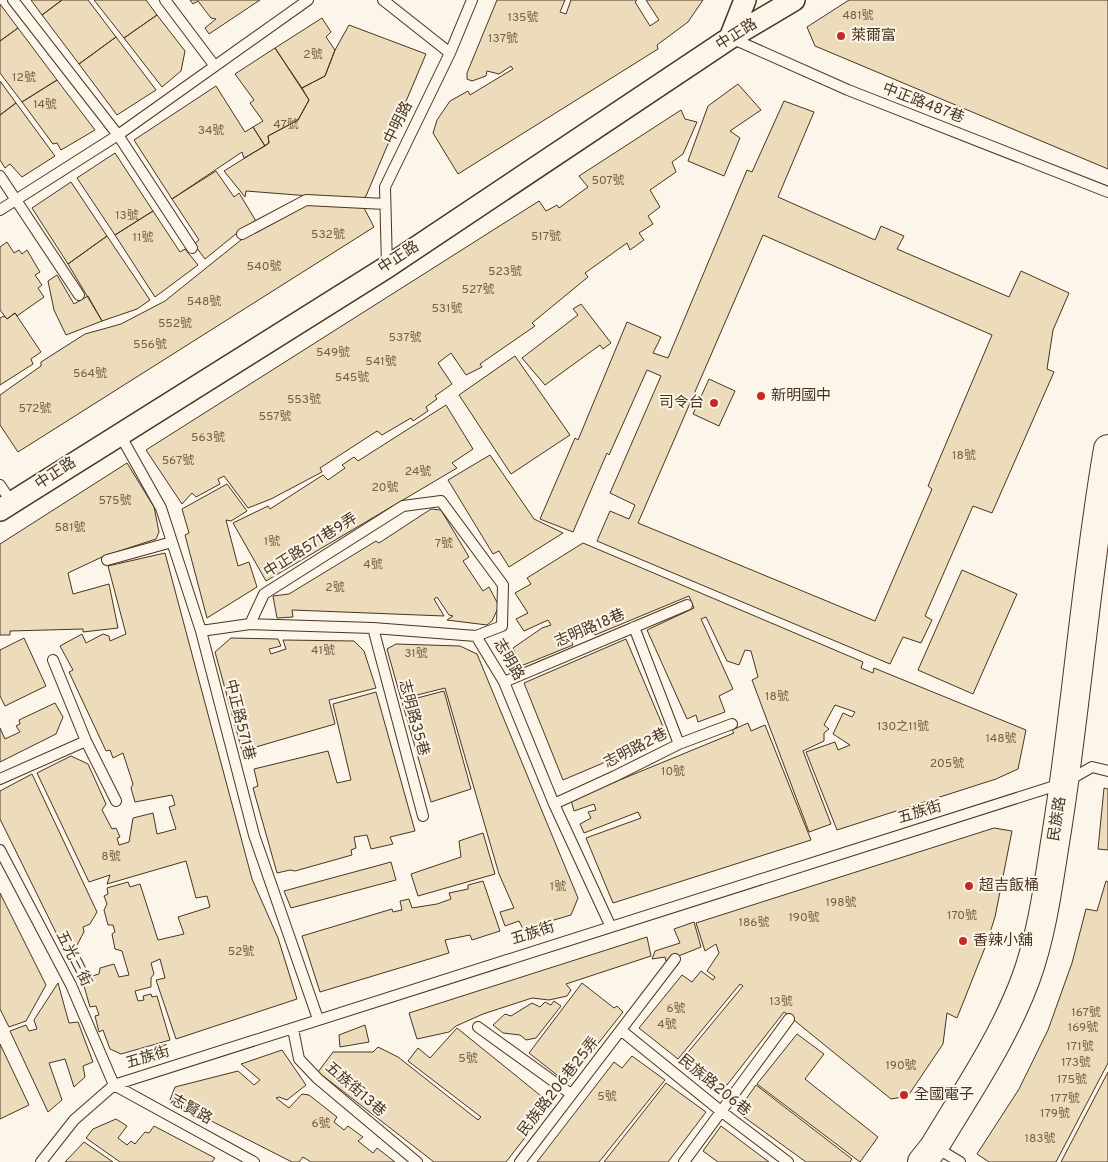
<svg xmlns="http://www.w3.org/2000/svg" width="1108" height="1162" viewBox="0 0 1108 1162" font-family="Overpass,'Noto Sans TC',sans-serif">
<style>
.building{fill:#ecdcbc;stroke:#4a3520;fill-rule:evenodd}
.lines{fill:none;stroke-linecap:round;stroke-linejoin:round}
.service-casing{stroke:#4a3520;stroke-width:12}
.minor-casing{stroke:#4a3520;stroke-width:24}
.secondary-casing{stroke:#4a3520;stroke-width:30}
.service{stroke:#fbf6e9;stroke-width:10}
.minor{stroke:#fbf6e9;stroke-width:21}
.secondary{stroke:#fbf6e9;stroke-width:28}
.poi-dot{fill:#c62828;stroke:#fbf6e9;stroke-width:2}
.labels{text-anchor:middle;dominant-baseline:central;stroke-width:4;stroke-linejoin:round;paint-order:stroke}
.number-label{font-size:12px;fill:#725f47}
.street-label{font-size:15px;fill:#4a3520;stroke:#fbf6e9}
.poi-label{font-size:15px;fill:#4a3520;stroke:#fbf6e9;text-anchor:start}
</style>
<rect width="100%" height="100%" fill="#fbf6e9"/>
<!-- building -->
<path class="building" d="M31,0H62L42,15Z
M62,0H88L116,37L79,64L42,15Z
M94,0H146L157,15L124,38Z
M190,0H260L209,34L205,28L216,19L211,18L198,1L193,4Z
M497,0H565L560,12L566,14L571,0H637L635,2L650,26L659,20L646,0H703L688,22L657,45L658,49L458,174L433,133L437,120L450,101L468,91L470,95L513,69L511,66L499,74L487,71L486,76L472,81L467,79V73Z
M849,0H1108V169L815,46L807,27Z
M0,4L18,28L0,41Z
M157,15L185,51L181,71L162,87L124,38Z
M322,18L331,32L326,37L335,50L325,76L302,88L275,48Z
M349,25L426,54L366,196L361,200L246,191L245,197L224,171L269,143L268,136L298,120L309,100L302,88L325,76L335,50Z
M18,28L57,80L22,102L0,73V41Z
M116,37L156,90L117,115L79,64Z
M275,48L309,100L298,120L268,136L269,143L265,146L253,127L263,121L250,103L254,100L235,74Z
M57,80L95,130L61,150L57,143L53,144L22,102Z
M0,81L16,103L0,115Z
M738,84L761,110L730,131L740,138L724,176L688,161L708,106Z
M216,86L245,132L253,127L265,146L244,158L242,152L172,199L134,140Z
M784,101L814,112L778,197L875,240L881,226L904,236L897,249L1009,297L1021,271L1069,293L1053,330L1047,369L1054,372L992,513L973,506L925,616L932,620L921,643L903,637L890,664L597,541L610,511L629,519L635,505L610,493L661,376L647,370L609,455L607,453L573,532L540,519L575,438L578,440L627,322L661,337L653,353L668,358L747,170L752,172ZM763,235L992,335L928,486L932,489L875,621L638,523Z
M16,103L55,156L22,177L10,164L5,168L0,160V115Z
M681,110L685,119L697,122L683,154L672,162L676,172L650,190L660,207L648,216L653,224L639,233L644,240L630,250L627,243L585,273L588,277L532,323L535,326L480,364L482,367L466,375L451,353L438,363L452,384L435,396L437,399L426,407L428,411L413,421L411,418L382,435L377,431L320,468L322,472L271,499L248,508L224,476L218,479L220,484L196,497L192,493L182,504L146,450L539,201L546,211L557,205L559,208L588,187L579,176Z
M115,153L153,211L115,235L77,178Z
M216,171L234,197L239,193L256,221L237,233L205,259L194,244L199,240L172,199Z
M71,182L107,236L68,264L32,208Z
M308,202L363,206L374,227L18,452L0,425V395L41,366V362L85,334L121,324L165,301L241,240Z
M153,211L180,252L185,249L198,265L155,297L115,235Z
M107,236L150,300L137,309L102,321L68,264Z
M7,242L14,253L19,250L22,254L27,250L40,272L35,275L42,285L38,288L44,297L17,316L15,313L7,319L0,310V247Z
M57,275L74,304L88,296L102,321L66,335L54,310L48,281Z
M581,304L611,343L603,349L600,345L545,385L522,358L578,315L573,309Z
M15,313L41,352L31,359L33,364L0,385V318L4,316L7,319Z
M515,356L570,435L511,474L459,395Z
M709,379L735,391L719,426L693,414Z
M446,405L473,449L452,463L457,468L266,581L233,523L268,506L270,509L323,475L328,480L345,468L342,465L354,457L358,461Z
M490,455L534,519L563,533L509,567L499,551L493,554L448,480Z
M127,463L154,507L159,532L156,539L104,556L68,573L73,594L109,584L118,628L83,632V629L10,631V635H0V544Z
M227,484L247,511L231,521L226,520L238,566L249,562L257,587L207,618L185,535L189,533L182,509Z
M431,509L441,510L469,557L463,561L483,591L489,587L499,606L492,621L487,625L447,620L453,616L449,615L437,597L434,599L444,616L292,610L293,617L277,618L273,596L289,594L376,541L379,543Z
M583,543L863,662L861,668L873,673L874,668L1026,730L1018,769L996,779L837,830L806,752L835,742L838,750L850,745L833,734L843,713L852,717L855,712L835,705L824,725L829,729L824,733V741L803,751L831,824L809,832L752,680L758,677L751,651L745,650L739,665L727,661L706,617L701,619L733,689L719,696L725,712L698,722L696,715L687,719L647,630L694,608L689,596L595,635L593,631L571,640L573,645L521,666L513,648L542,628L551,625L548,620L524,631L516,619L528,613L515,593L531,584L527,578Z
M165,553L252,879L278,938L297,999L176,1039L156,980L165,978L160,959L151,963L154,974L151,978V987L135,991L138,1001L144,1000L143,996L151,994L152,997L157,996L170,1040L121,1054L110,1049L103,1030L99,1032L95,1016L99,1015L96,1006L90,1007L82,979L99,974L100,968L114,964L119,977L129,975L122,951L115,949L112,934L115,932L113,925H108L104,910L107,904L104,896L108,894L107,888L128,882L130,887L140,884L158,940L184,934L178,917L210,907L207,896L196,898L186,861L107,884L110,875L89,882L37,773L71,756L88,764L106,804L102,810L112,829L116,828L120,837L117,838L119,845L129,842L133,818L153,813L157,834L176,829L169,807L175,805L172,795L135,802L131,788L133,784L123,753L113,758L110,750L106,751L69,672L73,670L60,646L82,634L86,643L103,634L109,636L110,641L126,634L108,566Z
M962,570L1017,594L973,694L918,670Z
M24,638L46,686L5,706L0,696V650Z
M231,638L278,639L281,646L269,649L271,654L286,649L283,640L354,641L364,651L376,688L329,700L335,724L242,751L215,652Z
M626,639L667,736L563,780L524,683Z
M396,644L460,646L477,654L578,898L571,915L523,929L519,921L505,926L500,912L514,908L499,874L445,688L401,699L387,649Z
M444,691L471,789L431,802L402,702Z
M376,692L415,831L390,837L393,844L371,849L367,835L354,837L356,848L351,850L352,855L295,871L290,870L277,873L253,788L258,786L254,769L328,751L337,783L351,780L333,704Z
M55,703L63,717L56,734L0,762V728L5,739L20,732L16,726L20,724L19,720Z
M748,723L751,731L765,725L811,840L613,903L586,838L641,818L638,812L584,833L580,824L591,818L588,812L596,810L594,804L574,811L571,800L734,733L732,730Z
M32,774L97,912L90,924L83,927L84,932L77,945L65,951L0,819V791Z
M1104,788L1108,789V850L1098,849Z
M994,828L1012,831L995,917L986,945L957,1018L947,1013L943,1044L908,1096L891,1099L784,1012L727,1085L713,1087L680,1062L743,986L740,984L678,1059L639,1028L682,975L692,982L701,971L713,980L715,977L707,971L719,953L716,944L705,951L696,923Z
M483,833L495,874L418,896L411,874L461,857L459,841Z
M391,862L396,880L291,908L284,891Z
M483,881L500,931L472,940L470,935L445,940L449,953L320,992L302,936L392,909L393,912L402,910L400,901L409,899L412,908L437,904L451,899L449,893L468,889V885Z
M1106,881L1108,882V1063L1056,1162H989L977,1154L1019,1089L1048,1030L1072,963L1086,909L1097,911Z
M0,893L46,985L26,1021L9,1027L0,1009Z
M694,922L701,947L666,961L665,957L652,959L655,951L680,943L674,929Z
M647,937L651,956L566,984L571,990L567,996L549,1000L532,998L483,1014L456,1026L449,1032L417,1039L409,1013Z
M58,983L69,1023L78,1022L93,1062L83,1066L85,1077L74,1087L65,1059L49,1063L62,1100L48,1112L10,1031L26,1025L29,1031L37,1029L34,1020Z
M582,983L614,1008L617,1006L623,1012L570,1079H562L529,1053Z
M554,1001L561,1006L536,1038L526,1040L520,1035L503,1033L493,1025L505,1014L511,1016L532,1003L540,1007L545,1002L551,1005Z
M365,1025L369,1042L340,1047L339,1035Z
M457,1028L551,1104L506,1162H434L318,1072L333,1052H373L378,1047L398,1057L478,1120L481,1117L408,1061L418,1048L430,1058Z
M797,1034L824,1054L805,1079L878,1137L860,1162L757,1084Z
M0,1044L29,1105L0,1119Z
M282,1050L306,1085L287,1100L279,1097L276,1098L289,1108L302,1094L309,1095L337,1117L334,1122L344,1130L348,1126L363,1137L358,1141L373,1153L377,1148L395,1162H311L303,1157L299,1162H292L170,1100L175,1087L238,1071L254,1085L260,1080L241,1064Z
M632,1056L665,1080L599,1162H537L614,1062L622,1068Z
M1108,1072V1162H1061Z
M666,1083L706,1112L668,1162H604Z
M756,1085L852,1159L850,1162H806L737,1112Z
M116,1119L127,1126L118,1138L127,1145L131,1141L135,1144L145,1132L149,1133L154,1126L215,1158L212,1162H120L86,1138L93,1129Z
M721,1126L769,1162H718L703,1151Z
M84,1142L113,1162H65Z"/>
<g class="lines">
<defs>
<path id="service" d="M13,0L118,135L192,248
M165,0L214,65
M383,0L450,53
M731,38L848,90L1108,192
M0,176L79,295
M0,210L118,135L308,0
M242,234L306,200L385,204
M387,267L385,187L450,53L472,0
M119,433L161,508L201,631L254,835L318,1019
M0,485L12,503
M107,560L172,542
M250,624L264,594L403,506L441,501L503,585L502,626L476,636
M634,627L679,744
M373,628L423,816
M201,631L250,624L373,628L476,636L504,682L554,804L610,925
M53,660L86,741L116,801
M504,682L687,605
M0,779L86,741
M554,804L615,776L679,744L732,724
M0,850L71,985L114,1085L254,1162
M478,1027L571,1094
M293,1029L299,1059L318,1079L417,1162
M622,1031L722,1112L788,1162
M935,1147L960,1162
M41,1162L74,1120L114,1085L1064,783L1092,767L1108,771
M520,1162L675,959
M684,1162L789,1019"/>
<path id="minor" d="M730,38L745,0
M0,510L387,267L730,38L794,0"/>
<path id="secondary" d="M922,1162L934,1147C967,1092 1004,1038 1026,978C1043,931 1049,879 1057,830C1077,704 1086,575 1108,449"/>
</defs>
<!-- service casing -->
<use href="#service" class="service-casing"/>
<!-- minor casing -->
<use href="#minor" class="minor-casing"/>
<!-- secondary casing -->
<use href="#secondary" class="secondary-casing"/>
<!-- service -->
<use href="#service" class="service"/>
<!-- minor -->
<use href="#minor" class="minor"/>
<!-- secondary -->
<use href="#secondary" class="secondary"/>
</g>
<!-- markers -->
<g class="poi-dot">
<circle cx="841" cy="36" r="5"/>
<circle cx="761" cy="396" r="5"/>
<circle cx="714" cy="403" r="5"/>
<circle cx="969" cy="886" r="5"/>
<circle cx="963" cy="941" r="5"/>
<circle cx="904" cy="1095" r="5"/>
</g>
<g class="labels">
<!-- number labels -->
<g class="number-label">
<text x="858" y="16">481號</text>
<text x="523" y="18">135號</text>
<text x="503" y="39">137號</text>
<text x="313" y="55">2號</text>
<text x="24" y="78">12號</text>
<text x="45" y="105">14號</text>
<text x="286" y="125">47號</text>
<text x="211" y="131">34號</text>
<text x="608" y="181">507號</text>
<text x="127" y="216">13號</text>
<text x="328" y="235">532號</text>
<text x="546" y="237">517號</text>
<text x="143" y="238">11號</text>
<text x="264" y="267">540號</text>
<text x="505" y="272">523號</text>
<text x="478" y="290">527號</text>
<text x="204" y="302">548號</text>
<text x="447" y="309">531號</text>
<text x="175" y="324">552號</text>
<text x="405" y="338">537號</text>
<text x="150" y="345">556號</text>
<text x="333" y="353">549號</text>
<text x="381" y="362">541號</text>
<text x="90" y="374">564號</text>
<text x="352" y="378">545號</text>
<text x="304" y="400">553號</text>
<text x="35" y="409">572號</text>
<text x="275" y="417">557號</text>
<text x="208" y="438">563號</text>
<text x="964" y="456">18號</text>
<text x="178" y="461">567號</text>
<text x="418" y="472">24號</text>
<text x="385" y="488">20號</text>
<text x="115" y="501">575號</text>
<text x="70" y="528">581號</text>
<text x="272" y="542">1號</text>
<text x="444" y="544">7號</text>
<text x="373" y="565">4號</text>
<text x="335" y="588">2號</text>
<text x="323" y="651">41號</text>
<text x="416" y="654">31號</text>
<text x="777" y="697">18號</text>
<text x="903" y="727">130之11號</text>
<text x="1001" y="739">148號</text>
<text x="947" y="764">205號</text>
<text x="673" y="772">10號</text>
<text x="111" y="857">8號</text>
<text x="558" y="887">1號</text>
<text x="841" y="903">198號</text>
<text x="962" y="916">170號</text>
<text x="804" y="918">190號</text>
<text x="754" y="923">186號</text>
<text x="241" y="952">52號</text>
<text x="781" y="1002">13號</text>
<text x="676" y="1009">6號</text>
<text x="1086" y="1013">167號</text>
<text x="667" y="1025">4號</text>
<text x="1083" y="1028">169號</text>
<text x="1080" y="1047">171號</text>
<text x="468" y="1059">5號</text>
<text x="1076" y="1063">173號</text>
<text x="901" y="1066">190號</text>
<text x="1072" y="1080">175號</text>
<text x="607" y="1097">5號</text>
<text x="1065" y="1099">177號</text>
<text x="1055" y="1114">179號</text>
<text x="321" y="1124">6號</text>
<text x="1040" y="1139">183號</text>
</g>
<!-- street labels -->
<g class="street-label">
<text transform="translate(737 35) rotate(-32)">中正路</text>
<text transform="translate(923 104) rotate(21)">中正路487巷</text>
<text transform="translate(399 123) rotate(-64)">中明路</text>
<text transform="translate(399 258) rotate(-33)">中正路</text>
<text transform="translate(56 474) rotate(-33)">中正路</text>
<text transform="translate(311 546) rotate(-32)">中正路571巷9弄</text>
<text transform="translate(590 629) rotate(-23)">志明路18巷</text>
<text transform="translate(508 660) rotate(60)">志明路</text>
<text transform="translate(413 718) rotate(75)">志明路35巷</text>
<text transform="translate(239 720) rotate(76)">中正路571巷</text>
<text transform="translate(636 749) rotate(-27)">志明路2巷</text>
<text transform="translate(920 813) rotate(-17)">五族街</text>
<text transform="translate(1058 819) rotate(-81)">民族路</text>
<text transform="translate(533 934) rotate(-18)">五族街</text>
<text transform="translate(73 959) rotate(63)">五光三街</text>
<text transform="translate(148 1058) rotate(-17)">五族街</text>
<text transform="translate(714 1086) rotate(39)">民族路206巷</text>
<text transform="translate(559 1087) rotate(-52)">民族路206巷25弄</text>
<text transform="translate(355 1090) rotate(41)">五族街13巷</text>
<text transform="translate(191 1110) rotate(29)">志賢路</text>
</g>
<!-- poi labels -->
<g class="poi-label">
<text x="851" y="36">萊爾富</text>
<text x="771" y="396">新明國中</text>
<text x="704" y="403" text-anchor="end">司令台</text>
<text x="979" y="886">超吉飯桶</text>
<text x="973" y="941">香辣小舖</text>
<text x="914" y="1095">全國電子</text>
</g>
</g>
</svg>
